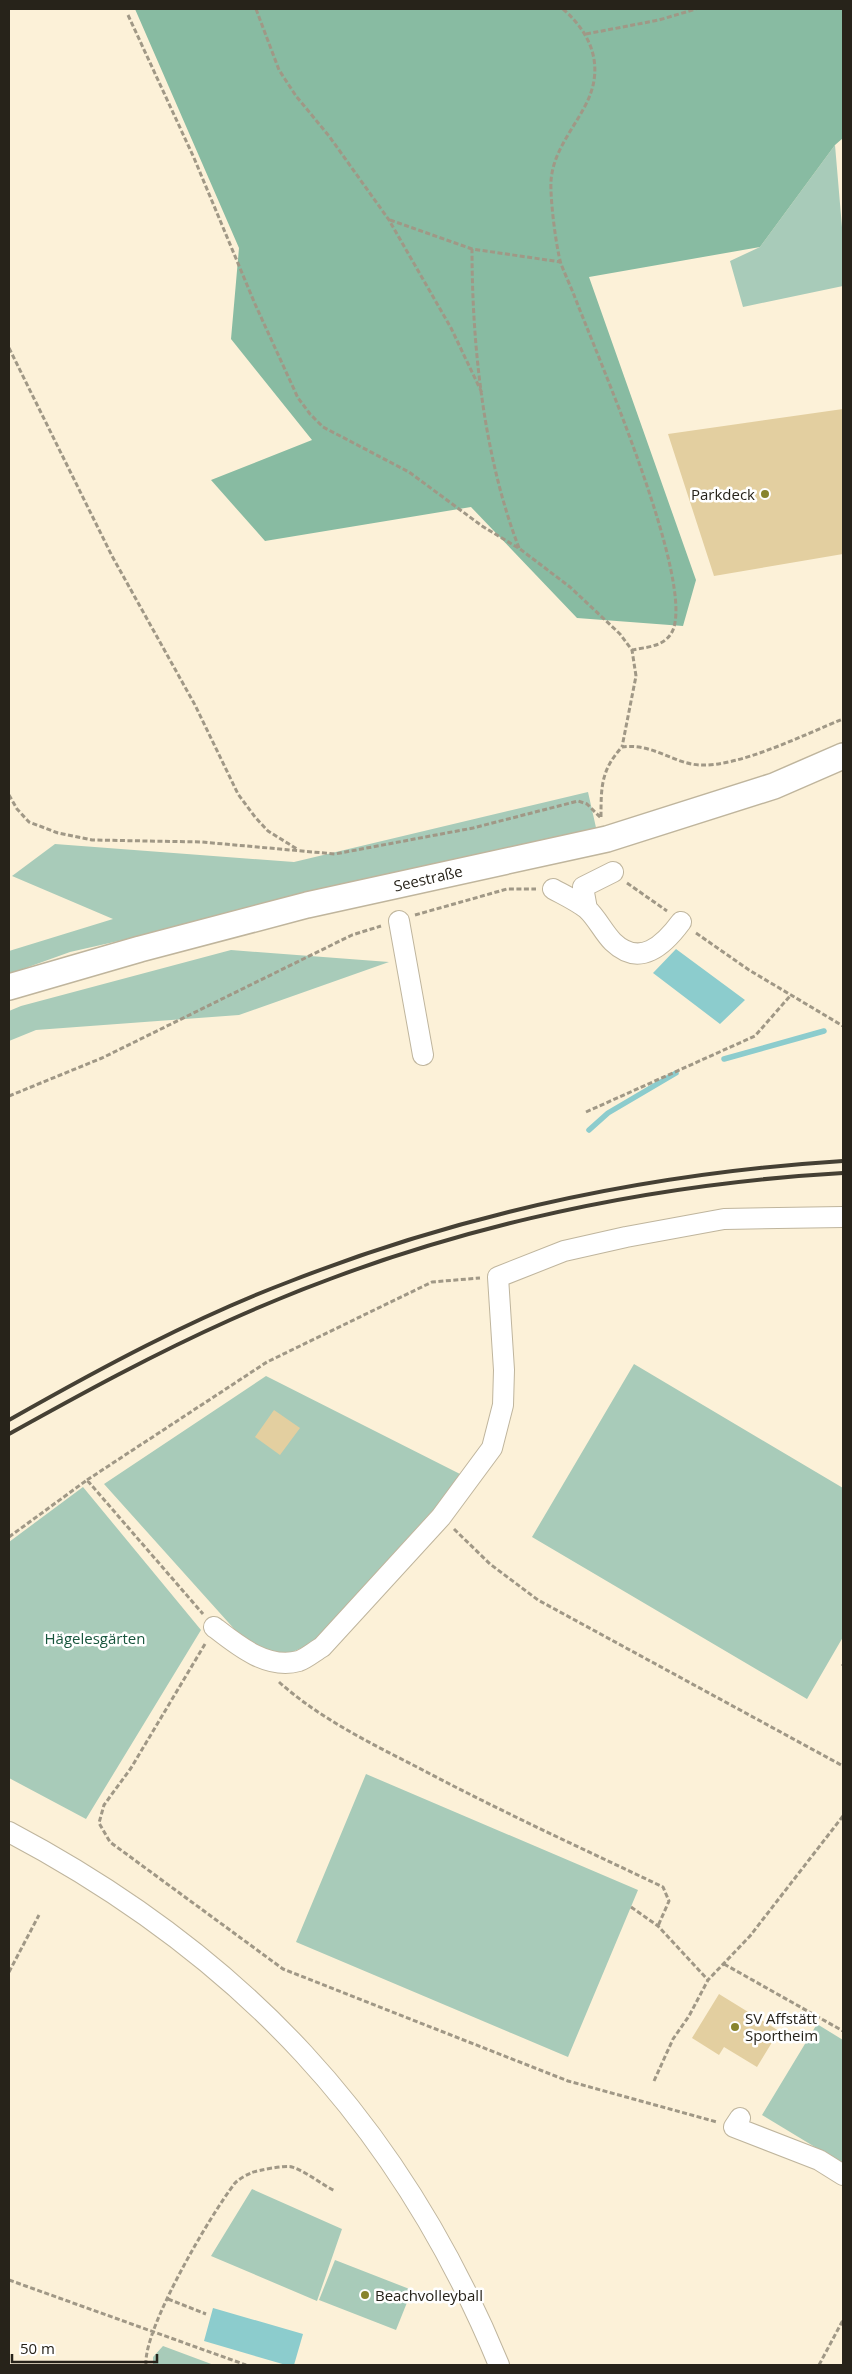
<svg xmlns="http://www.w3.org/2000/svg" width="852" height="2374" viewBox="0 0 852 2374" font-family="'Open Sans',sans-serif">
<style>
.green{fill:#a8cbb9}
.forest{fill:#88bba2}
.water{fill:#8ccccd}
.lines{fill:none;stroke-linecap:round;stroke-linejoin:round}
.stream{stroke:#8ccccd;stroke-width:5.5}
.building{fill:#e3cfa0}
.minor-casing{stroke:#bfb59d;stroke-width:22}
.major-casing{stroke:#bfb59d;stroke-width:28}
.path{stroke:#a09886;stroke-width:3;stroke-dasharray:5 2.5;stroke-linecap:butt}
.minor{stroke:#fff;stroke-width:20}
.major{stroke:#fff;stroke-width:25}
.rail{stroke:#454034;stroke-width:4}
.poi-dot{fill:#88842d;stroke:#fff;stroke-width:2}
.labels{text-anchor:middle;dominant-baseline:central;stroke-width:5;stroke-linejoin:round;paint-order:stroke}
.poi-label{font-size:15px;fill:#27231a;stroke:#fff;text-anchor:start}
.street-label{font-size:15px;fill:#27231a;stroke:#fff}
.park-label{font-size:15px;fill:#18563d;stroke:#fff}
</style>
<rect width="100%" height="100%" fill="#fcf1d8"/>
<!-- green -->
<path class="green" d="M835,145L843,239V286L743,307L730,261L760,247Z
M588,792L597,832L70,952L9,974V951L113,919L12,876L55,844L294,862Z
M231,950L389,962L239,1015L36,1030L9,1041V1011L21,1006Z
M634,1364L843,1488V1637L807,1699L532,1537Z
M266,1376L464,1476L314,1641C281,1660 278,1657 245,1641L104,1484Z
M83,1487L201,1630L86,1819L9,1778V1542Z
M366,1774L638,1890L568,2057L296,1942Z
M817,2024L843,2040V2164L762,2115Z
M252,2189L342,2229L317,2301L211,2256Z
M335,2260L412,2290L396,2330L319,2300Z
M163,2346L214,2365H153V2357Z"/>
<!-- forest -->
<path class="forest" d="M135,9H843V138L835,145L760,247L589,277L696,580L683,626L577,618L471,507L265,541L211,480L312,440L231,339L239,248Z"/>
<!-- water -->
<path class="water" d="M676,949L745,1000L720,1024L653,973Z
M213,2308L303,2334L294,2365H286L204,2341Z"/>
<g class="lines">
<!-- stream -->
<path class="stream" d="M724,1059L824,1031
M589,1130L608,1113L676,1073"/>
</g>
<!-- building -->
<path class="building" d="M843,409V554L714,576L668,434Z
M274,1410L300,1428L280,1455L255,1437Z
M719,1994L779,2031L757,2067L724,2047L719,2055L692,2038Z"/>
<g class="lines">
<defs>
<path id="minor" d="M553,889C564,895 577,901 587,909C597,918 603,932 613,942C640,968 664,945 681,922
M587,909L583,887L613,872
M399,921L423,1055
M214,1627C237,1645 267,1670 299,1661C307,1658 315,1651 322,1647L441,1517L492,1448L503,1405L504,1370L498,1277L564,1251L626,1237L724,1219L843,1217
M9,1832C240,1954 399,2122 499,2365
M740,2118L734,2127L819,2160L843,2175"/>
<path id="major" d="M9,987L140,949L307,905L607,839L774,786L843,756"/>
</defs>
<!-- minor casing -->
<use href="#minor" class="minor-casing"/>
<!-- major casing -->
<use href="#major" class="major-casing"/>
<!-- path -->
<path class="path" d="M256,9L279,70L296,96L329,136L389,220L451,328L483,395
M563,9C593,35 605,69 585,106C572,131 553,152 551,181C550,199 556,247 561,264C565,274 570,285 574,295C596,353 697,584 672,632C664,647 646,647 632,650
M128,15L194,158L255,304L298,398L310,414L323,427L409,472L482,526L520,549L570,587L620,634L632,650L636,676L622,747
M586,34L659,20L696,9
M390,220L472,249
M9,348L112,556L195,705L238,794L255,817L268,831L297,849
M519,548C484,457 472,347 472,249L561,262
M9,795L17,809L29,822L58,833L92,840L202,842L335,854L473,828L578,801L587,804L601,818
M601,817C601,787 601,770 622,747C653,743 672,763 699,765C740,767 803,735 843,719
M627,883L667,911
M415,915L507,889H536
M696,933L749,970L843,1026
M9,1096L102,1058L352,935L381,926
M586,1112L755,1036L790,996
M87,1480L267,1362L432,1282L480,1278
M454,1529L490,1564L538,1600L843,1766
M9,1537L87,1480L203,1614
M205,1644L131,1768L104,1805L99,1823L110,1842L283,1969L568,2081L717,2122
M842,1664L843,1665
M279,1682C319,1718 370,1743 417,1767C498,1810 581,1848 663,1887L669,1901L658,1926
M631,1907L658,1926L708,1980
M724,1964L843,2031
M9,1972L39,1915
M654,2081L673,2039L689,2016L708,1980L750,1936L843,1816
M9,2280L246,2365
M168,2299L206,2314
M146,2365C143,2329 211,2214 235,2183C239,2179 246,2175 251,2173C257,2170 287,2165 292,2167C307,2172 321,2184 335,2191
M819,2365L843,2320"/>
<!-- minor -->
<use href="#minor" class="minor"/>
<!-- major -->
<use href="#major" class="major"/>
<!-- rail -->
<path class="rail" d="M9,1420C99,1369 193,1318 291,1281C468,1212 654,1173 843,1161
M9,1434C81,1394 154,1354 230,1320C423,1233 632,1185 843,1173"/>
</g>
<!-- markers -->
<g class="poi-dot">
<circle cx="765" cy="494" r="5"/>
<circle cx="735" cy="2027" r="5"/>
<circle cx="365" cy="2295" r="5"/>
</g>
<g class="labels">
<!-- poi labels -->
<g class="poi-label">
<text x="755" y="494" text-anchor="end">Parkdeck</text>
<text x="745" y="2018">SV Affstätt<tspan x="745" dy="17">Sportheim</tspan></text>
<text x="375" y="2295">Beachvolleyball</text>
</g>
<!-- street labels -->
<g class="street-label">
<text transform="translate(428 878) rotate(-13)">Seestraße</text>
</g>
<!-- park labels -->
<g class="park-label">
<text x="95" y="1638">Hägelesgärten</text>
</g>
</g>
<!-- border -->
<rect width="852" height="2374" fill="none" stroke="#27231a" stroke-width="20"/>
<!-- scale -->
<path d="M12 2354v8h145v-8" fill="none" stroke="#27231a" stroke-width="2.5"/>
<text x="20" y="2354" font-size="15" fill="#27231a" stroke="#ffffff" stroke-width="4" paint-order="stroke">50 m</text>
</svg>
